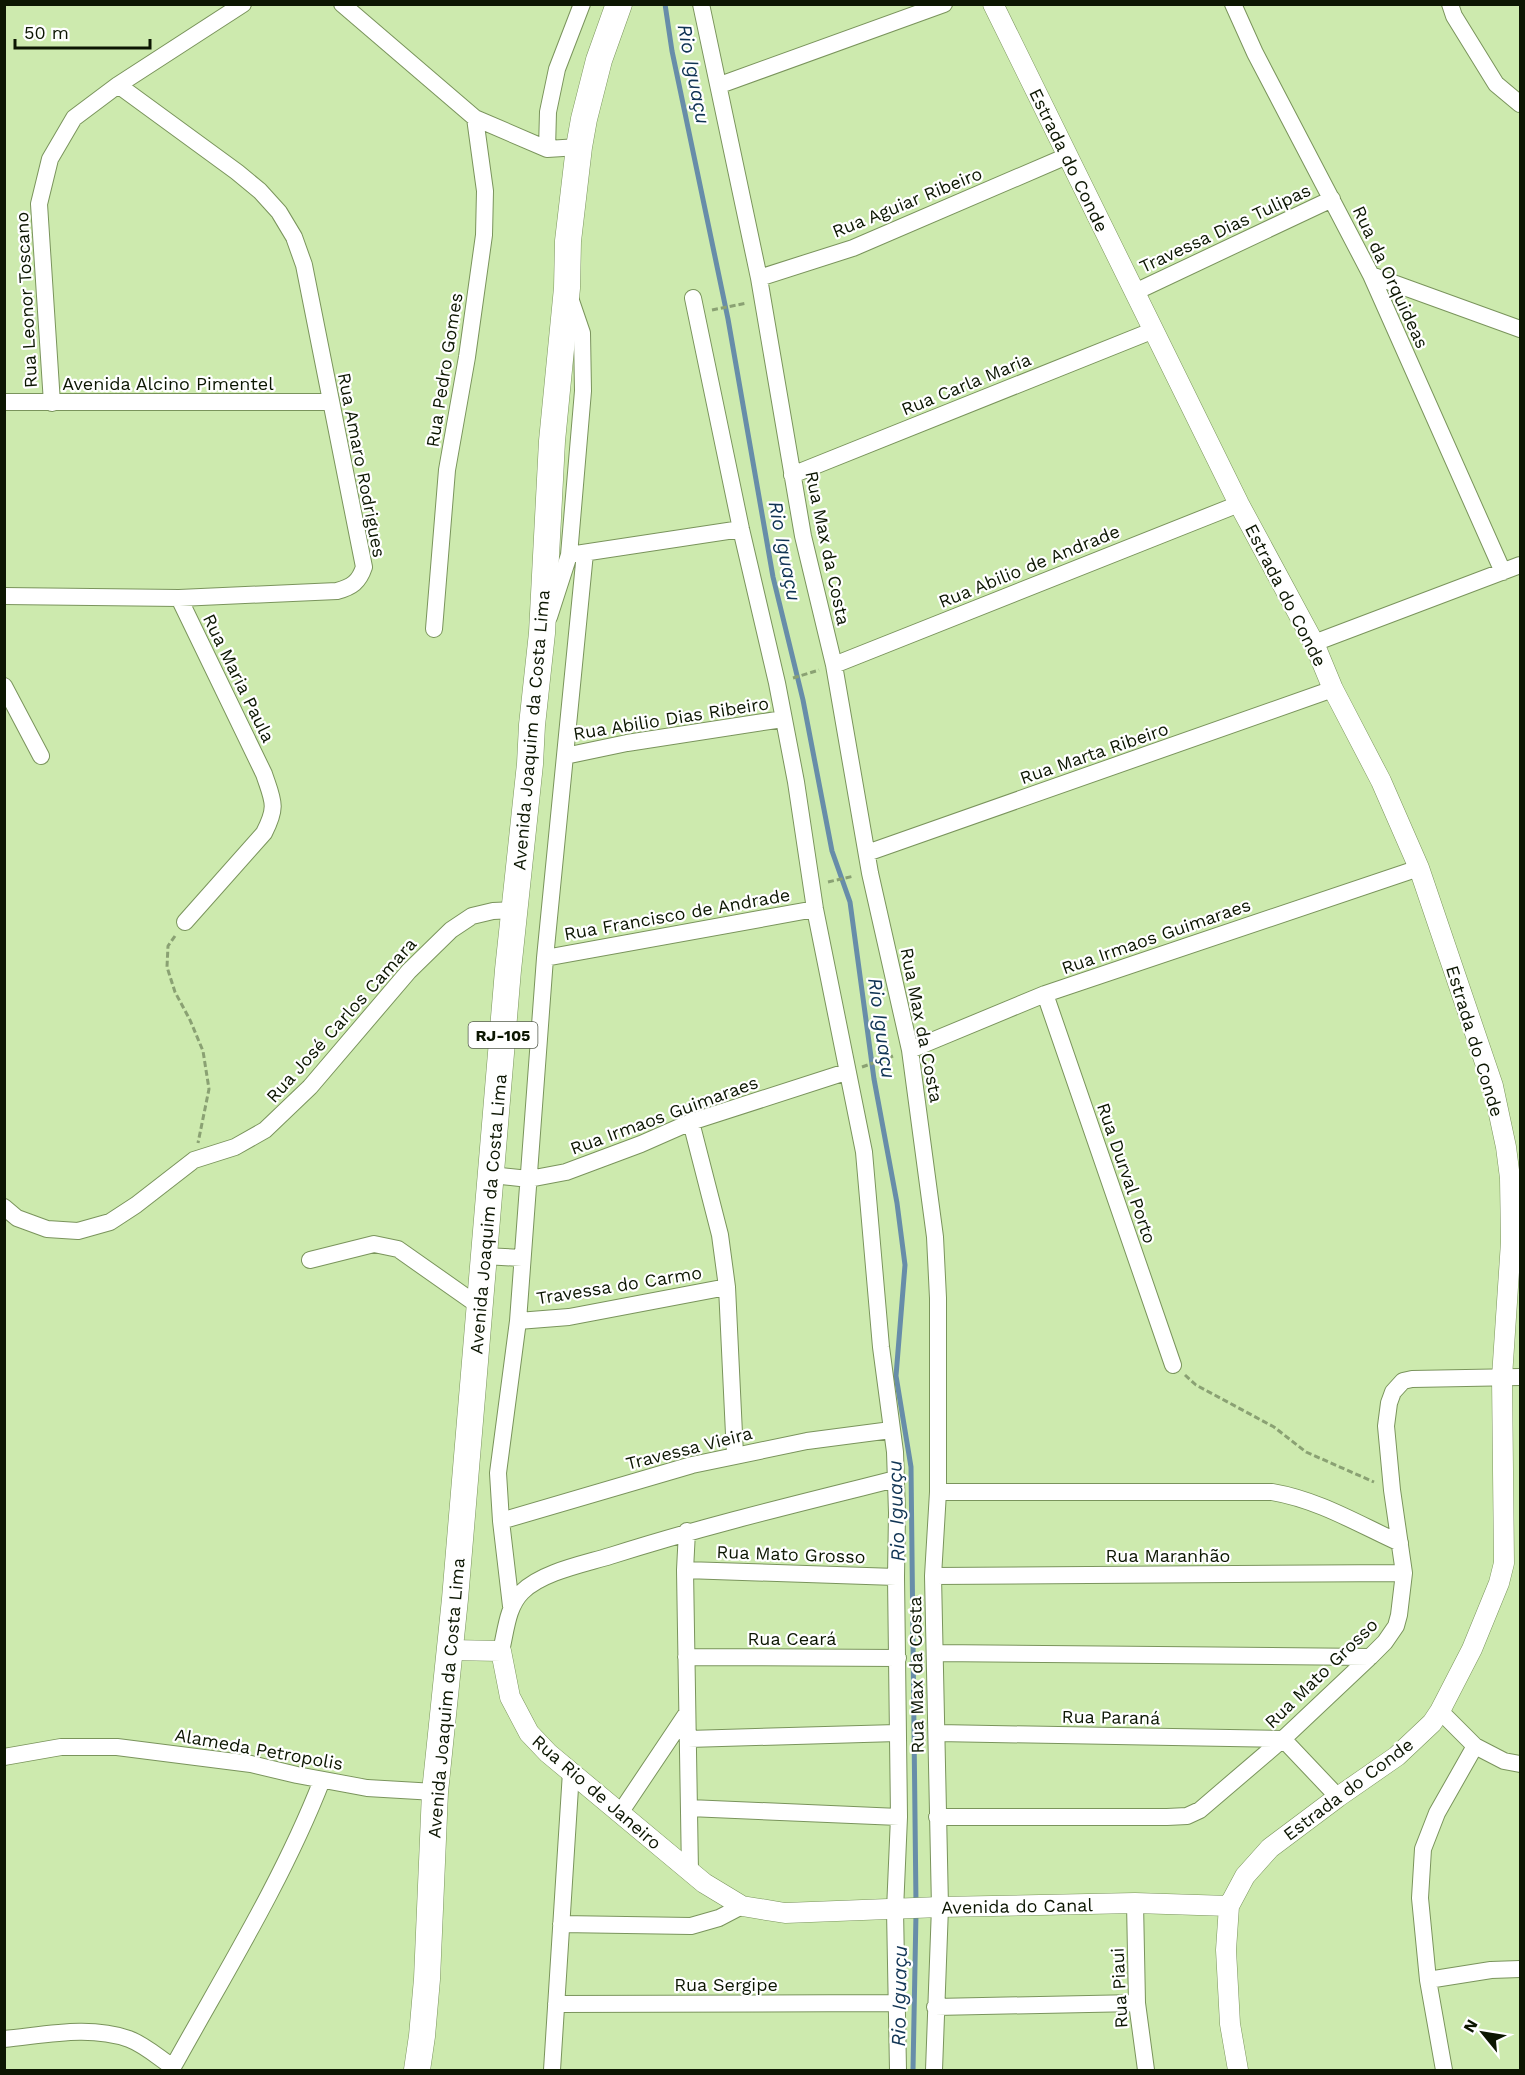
<svg xmlns="http://www.w3.org/2000/svg" width="1525" height="2075" viewBox="0 0 1525 2075" font-family="'Work Sans',sans-serif">
<style>
.lines{fill:none;stroke-linecap:round;stroke-linejoin:round}
.stream{stroke:#678da9;stroke-width:5}
.minor-casing{stroke:#7a945c;stroke-width:18}
.tertiary-casing{stroke:#7a945c;stroke-width:21}
.primary-casing{stroke:#7a945c;stroke-width:27}
.path{stroke:#8aa173;stroke-width:3;stroke-dasharray:6 3;stroke-linecap:butt}
.minor{stroke:#fff;stroke-width:16}
.tertiary{stroke:#fff;stroke-width:20}
.primary{stroke:#fff;stroke-width:26}
.labels{text-anchor:middle;dominant-baseline:central;stroke-width:4.5;stroke-linejoin:round;paint-order:stroke}
.shield{fill:#fff;stroke:#555c4e;stroke-width:1.5}
.shield-label{font-size:16px;font-weight:bold;fill:#0c1602}
.street-label{font-size:18px;fill:#0c1602;stroke:#fff}
.water-label{font-size:20px;font-style:italic;fill:#103454;stroke:#fff}
</style>
<rect width="100%" height="100%" fill="#cdeaae"/>
<g class="lines">
<!-- stream -->
<path class="stream" d="M665,4L672,51L728,319L773,577L803,700L832,851L850,902L874,1079L897,1203L905,1265L896,1376L911,1467L916,1904
M913,2070L916,1913"/>
<defs>
<path id="minor" d="M342,4L475,118L547,149L579,147
M701,4L759,278L803,536L834,665L870,873L910,1050L935,1237L938,1298V1492L933,1576L940,1907L934,2070
M1233,4L1255,53L1371,275L1503,572
M1450,4L1454,16L1496,84L1520,104
M720,85L944,4
M547,149L548,112L557,69L582,4
M1371,275L1520,329
M759,278L853,248L1067,156
M1135,292L1332,199
M693,298L741,529L777,683L796,782L815,909L864,1152L881,1347L895,1452L897,1513L896,1577L899,1817L895,1910L898,2070
M4,402H331
M52,403L39,204L50,159L74,118L118,85L243,4
M792,475L1154,330
M576,554L741,529
M4,596L179,598L337,591C352,587 359,582 364,567L304,265L294,237L279,212L260,191L237,172L118,85
M179,598L264,774C273,801 278,806 264,833L185,922
M549,617L569,555L583,391L582,333L569,295
M434,629L447,470L467,357L484,235L485,191L475,118
M1314,643L1520,565
M834,665L1239,504
M4,686L41,756
M565,756L627,743L783,719
M867,853L1333,689
M545,958L815,909
M1045,994L1173,1365
M910,1050L1045,994L1419,868
M691,1122L720,1235L727,1287L735,1455
M492,1175L529,1179L566,1172L641,1144L691,1122L846,1072
M4,1207L17,1218L47,1229L78,1231L110,1222L136,1205L194,1160L235,1147L265,1130L310,1087L409,971L451,930L472,916L493,911L515,910
M484,1256L522,1258
M310,1260L374,1244L398,1249L479,1306
M518,1321L569,1317L727,1287
M938,1492H1272C1319,1500 1358,1524 1400,1543
M501,1521L692,1465L807,1441L891,1430
M687,1531L685,1570L690,1872
M685,1570L896,1577
M933,1576L1404,1573
M511,1606L501,1521L498,1473L518,1321L545,958L585,553
M501,1651C506,1631 507,1607 522,1592C542,1572 584,1564 610,1556C704,1526 800,1503 896,1479
M935,1653L1370,1657
M686,1657L898,1658
M1440,1711L1475,1746L1437,1813L1423,1849L1420,1898L1428,1980L1444,2070
M938,1733L1283,1739L1338,1797
M688,1739L897,1733
M1475,1746L1504,1761L1520,1764
M4,1757L61,1747H117L251,1764L297,1775L367,1788L435,1792
M689,1808L899,1817
M620,1813L687,1713
M937,1817H1167L1187,1816L1200,1810L1283,1739L1370,1657L1385,1642L1396,1626L1399,1615L1404,1573L1392,1490L1386,1426L1389,1403L1393,1392L1403,1381L1412,1379L1520,1377
M1135,1903L1137,2003L1146,2070
M561,1924L691,1926L719,1918L742,1906
M1428,1980L1491,1970L1520,1969
M556,2004L896,2003
M935,2007L1137,2003
M4,2039C46,2035 89,2025 129,2039C145,2045 159,2058 173,2067
M173,2070V2067C225,1973 283,1880 322,1780
M552,2070L571,1772"/>
<path id="tertiary" d="M993,4L1239,504L1314,643L1333,689L1381,781L1419,868L1493,1086L1506,1147L1510,1178L1511,1242L1502,1377L1504,1563L1499,1583L1472,1649L1440,1711L1432,1723L1397,1756L1338,1797L1270,1848L1245,1876L1229,1906L1226,1950L1230,2024L1238,2070
M450,1650L501,1651L510,1697L529,1733L548,1753L704,1883L742,1906L785,1913L940,1907L1135,1903L1229,1906"/>
<path id="primary" d="M417,2070L422,2036L427,1979L435,1792L455,1599L508,970L530,764L532,725L542,633L552,441L567,288L568,241L579,147L584,119L599,60L619,4"/>
</defs>
<!-- minor casing -->
<use href="#minor" class="minor-casing"/>
<!-- tertiary casing -->
<use href="#tertiary" class="tertiary-casing"/>
<!-- primary casing -->
<use href="#primary" class="primary-casing"/>
<!-- path -->
<path class="path" d="M712,310L747,303
M793,678L819,670
M828,882L854,876
M175,936L168,946L167,967L175,992L190,1020L203,1051L209,1089L198,1143
M862,1067L893,1056
M1185,1375L1196,1385L1274,1427L1306,1452L1374,1482"/>
<!-- minor -->
<use href="#minor" class="minor"/>
<!-- tertiary -->
<use href="#tertiary" class="tertiary"/>
<!-- primary -->
<use href="#primary" class="primary"/>
</g>
<g class="labels">
<!-- shield labels -->
<rect class="shield" x="468.5" y="1022" width="69" height="26" rx="4.5"/>
<g class="shield-label">
<text x="503" y="1035">RJ-105</text>
</g>
<!-- street labels -->
<g class="street-label">
<text transform="translate(1069 160) rotate(64)">Estrada do Conde</text>
<text transform="translate(907 202) rotate(-22)">Rua Aguiar Ribeiro</text>
<text transform="translate(1225 228) rotate(-25)">Travessa Dias Tulipas</text>
<text transform="translate(1391 277) rotate(65)">Rua da Orquideas</text>
<text transform="translate(26 300) rotate(-93)">Rua Leonor Toscano</text>
<text transform="translate(444 370) rotate(-81)">Rua Pedro Gomes</text>
<text x="168" y="383">Avenida Alcino Pimentel</text>
<text transform="translate(966 384) rotate(-22)">Rua Carla Maria</text>
<text transform="translate(362 465) rotate(79)">Rua Amaro Rodrigues</text>
<text transform="translate(828 548) rotate(78)">Rua Max da Costa</text>
<text transform="translate(1029 566) rotate(-22)">Rua Abilio de Andrade</text>
<text transform="translate(1286 595) rotate(63)">Estrada do Conde</text>
<text transform="translate(239 678) rotate(64)">Rua Maria Paula</text>
<text transform="translate(671 718) rotate(-9)">Rua Abilio Dias Ribeiro</text>
<text transform="translate(531 730) rotate(-85)">Avenida Joaquim da Costa Lima</text>
<text transform="translate(1094 753) rotate(-19)">Rua Marta Ribeiro</text>
<text transform="translate(677 914) rotate(-10)">Rua Francisco de Andrade</text>
<text transform="translate(1156 936) rotate(-19)">Rua Irmaos Guimaraes</text>
<text transform="translate(341 1020) rotate(-48)">Rua José Carlos Camara</text>
<text transform="translate(922 1025) rotate(79)">Rua Max da Costa</text>
<text transform="translate(1475 1041) rotate(73)">Estrada do Conde</text>
<text transform="translate(664 1115) rotate(-20)">Rua Irmaos Guimaraes</text>
<text transform="translate(1127 1173) rotate(71)">Rua Durval Porto</text>
<text transform="translate(488 1214) rotate(-85)">Avenida Joaquim da Costa Lima</text>
<text transform="translate(619 1285) rotate(-9)">Travessa do Carmo</text>
<text transform="translate(689 1448) rotate(-14)">Travessa Vieira</text>
<text transform="translate(791 1554) rotate(2)">Rua Mato Grosso</text>
<text x="1168" y="1555">Rua Maranhão</text>
<text x="792" y="1638">Rua Ceará</text>
<text transform="translate(1321 1673) rotate(-44)">Rua Mato Grosso</text>
<text transform="translate(916 1675) rotate(-91)">Rua Max da Costa</text>
<text transform="translate(446 1698) rotate(-85)">Avenida Joaquim da Costa Lima</text>
<text transform="translate(1111 1717) rotate(1)">Rua Paraná</text>
<text transform="translate(259 1749) rotate(10)">Alameda Petropolis</text>
<text transform="translate(1348 1789) rotate(-37)">Estrada do Conde</text>
<text transform="translate(597 1792) rotate(41)">Rua Rio de Janeiro</text>
<text transform="translate(1017 1906) rotate(-1)">Avenida do Canal</text>
<text x="726" y="1984">Rua Sergipe</text>
<text transform="translate(1119 1988) rotate(-93)">Rua Piaui</text>
</g>
<!-- water labels -->
<g class="water-label">
<text transform="translate(694 74) rotate(79)">Rio Iguaçu</text>
<text transform="translate(785 551) rotate(79)">Rio Iguaçu</text>
<text transform="translate(882 1028) rotate(82)">Rio Iguaçu</text>
<text transform="translate(896 1511) rotate(-92)">Rio Iguaçu</text>
<text transform="translate(899 1996) rotate(-89)">Rio Iguaçu</text>
</g>
</g>
<!-- border -->
<rect width="1525" height="2075" fill="none" stroke="#0c1602" stroke-width="12"/>
<!-- north arrow -->
<g transform="translate(1483 2033) rotate(300)" stroke="#ffffff" stroke-width="4.5" paint-order="stroke">
<path d="M0-4.5L10 22L0 15L-10 22Z" fill="#0c1602"/>
<text y="-9" font-size="16" font-weight="bold" text-anchor="middle" fill="#0c1602">N</text>
</g>
<!-- scale -->
<path d="M15 39v9h135v-9" fill="none" stroke="#0c1602" stroke-width="3"/>
<text x="24" y="39" font-size="18" fill="#0c1602" stroke="#ffffff" stroke-width="4.5" paint-order="stroke">50 m</text>
</svg>
